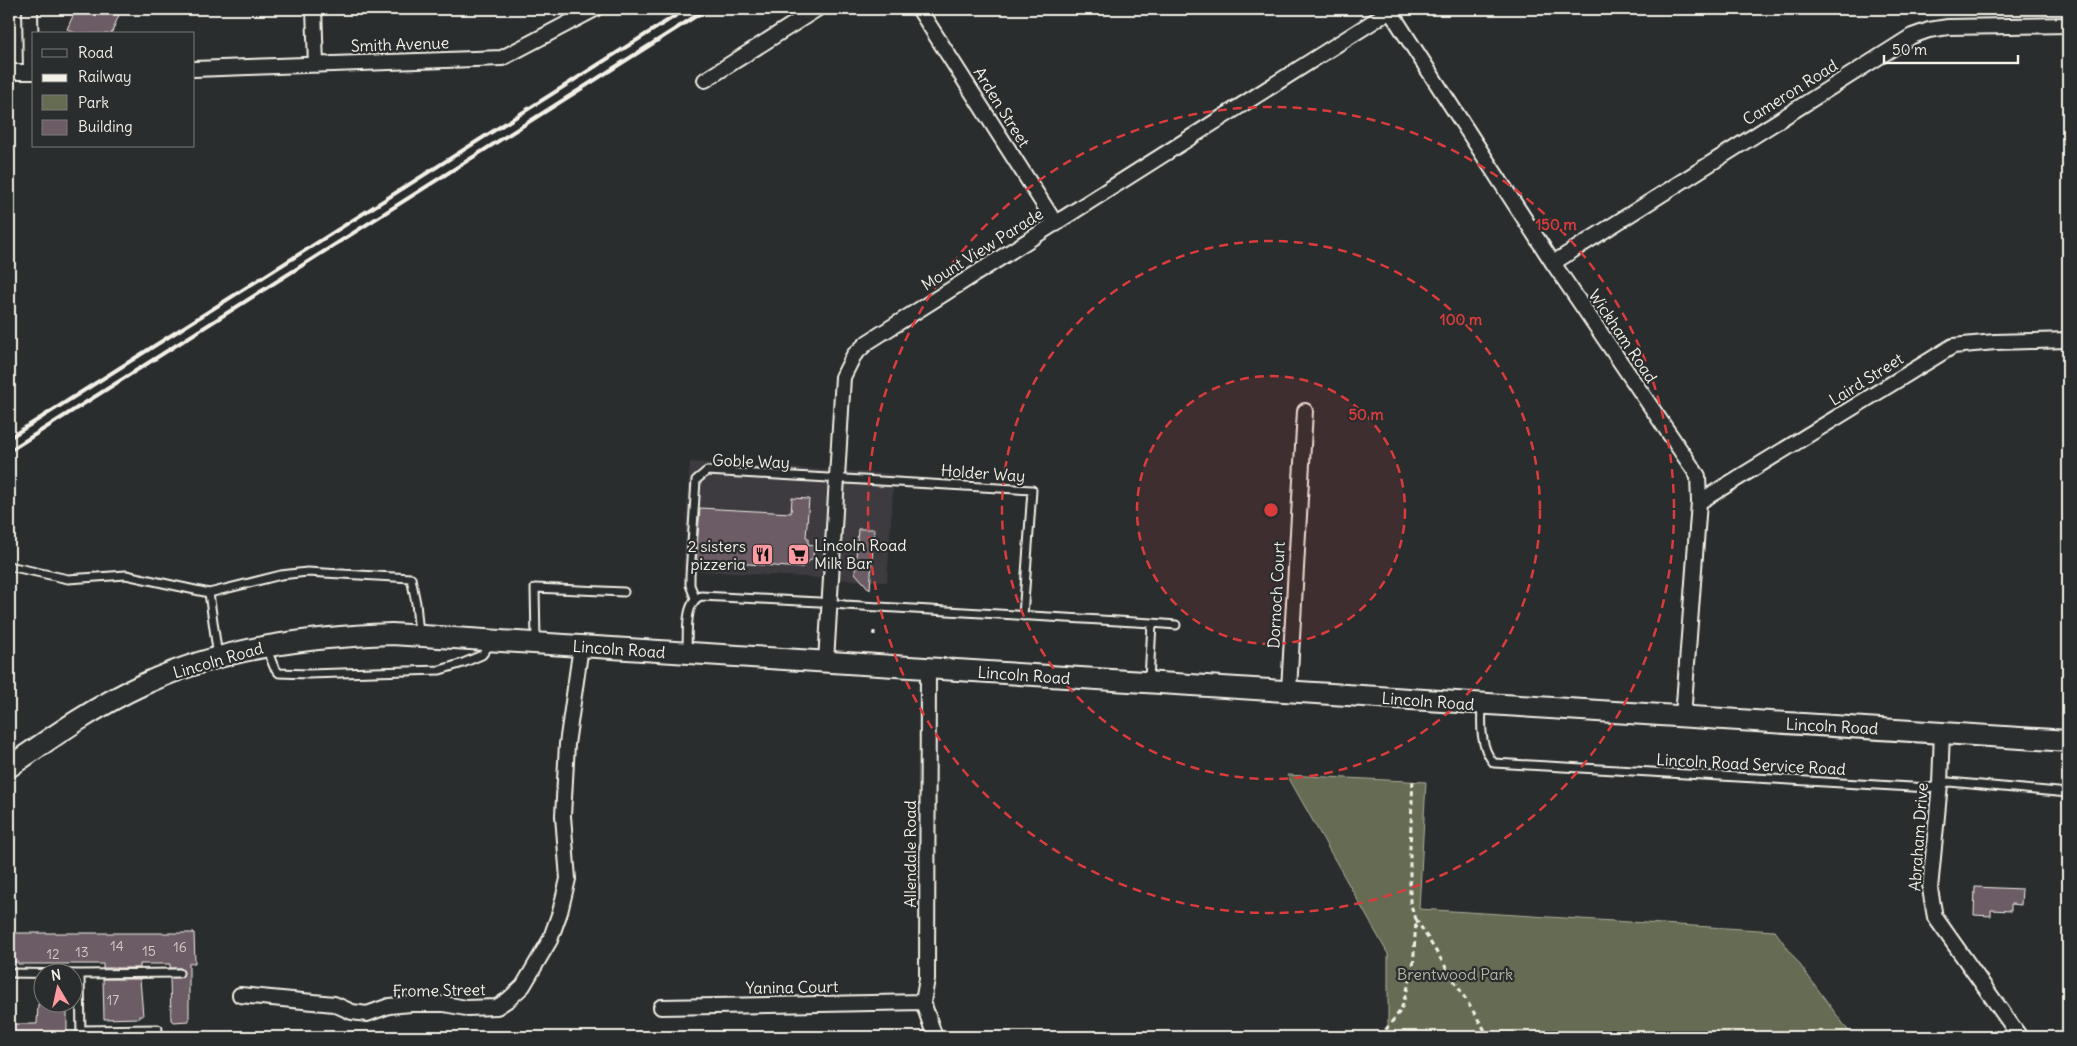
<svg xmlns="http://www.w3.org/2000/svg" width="2077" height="1046" viewBox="0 0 2077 1046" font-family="Delius,sans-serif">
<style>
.built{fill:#3e3b3f}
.green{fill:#666c52;stroke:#adae9d}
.building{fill:#6c5c66;stroke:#f4f1e8}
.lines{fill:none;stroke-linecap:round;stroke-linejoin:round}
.service-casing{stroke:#f4f1e8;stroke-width:11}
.minor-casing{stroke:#f4f1e8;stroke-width:18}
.secondary-casing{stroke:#f4f1e8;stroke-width:24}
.path{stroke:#f4f1e8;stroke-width:3;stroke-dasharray:5 4;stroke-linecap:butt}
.service{stroke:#2a2d2e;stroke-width:7}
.minor{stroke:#2a2d2e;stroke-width:14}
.secondary{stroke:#2a2d2e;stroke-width:20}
.rail{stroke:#f4f1e8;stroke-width:4}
.ring{fill:none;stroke:#d93c3b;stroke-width:2.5;stroke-dasharray:9 6}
.labels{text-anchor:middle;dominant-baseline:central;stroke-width:4.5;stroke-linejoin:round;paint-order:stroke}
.number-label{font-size:14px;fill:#d2ccc8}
.street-label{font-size:16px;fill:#f4f1e8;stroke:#2a2d2e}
.poi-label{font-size:16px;fill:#f4f1e8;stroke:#2a2d2e;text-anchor:start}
.park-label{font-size:16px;fill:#b4b5a4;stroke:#2a2d2e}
.centre{fill:#d93c3b;stroke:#2a2d2e;stroke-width:2.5}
.ring-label{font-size:15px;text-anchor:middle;font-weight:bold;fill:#d93c3b;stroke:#2a2d2e;stroke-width:4.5;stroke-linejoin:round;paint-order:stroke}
</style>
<rect width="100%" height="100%" fill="#2a2d2e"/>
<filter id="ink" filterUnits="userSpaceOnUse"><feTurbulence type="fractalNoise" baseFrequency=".02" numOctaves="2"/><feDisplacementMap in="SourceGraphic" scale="10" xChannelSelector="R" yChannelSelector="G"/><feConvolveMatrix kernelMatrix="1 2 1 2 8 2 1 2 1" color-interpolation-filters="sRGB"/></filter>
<g filter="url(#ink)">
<!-- built -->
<path class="built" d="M690,462L894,474L887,582L683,570Z"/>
<!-- green -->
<path class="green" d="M1287,775L1426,782L1419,909L1775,931L1853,1037H1388V954Z"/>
<!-- building -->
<path class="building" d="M76,9L93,14L95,9H104L119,15L111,34H77L67,29Z
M792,498L809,499L806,537L808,538V544L814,545L813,558L801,568L696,560L700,508L791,513Z
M858,529H874L870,590L855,573Z
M1975,887L2022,889L2021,905L2011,904V911L1991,910V916L1974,915Z
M9,933H194L195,963H189V1021L173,1022L171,1020L170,978L182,977L184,972L181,968H170V964H140V968H103V964H18V962H9Z
M103,979H140L143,1016H139V1018L104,1019Z
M38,1004H67V1037H10V1024H37Z"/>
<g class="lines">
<defs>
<path id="service" d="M9,566L68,579L126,575L209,593L281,575L307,572L411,578L416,603L419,634
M209,593L218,657
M695,598L690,585V576L696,480L707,471L1032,490L1023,616
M1152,623L1176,625
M536,641L535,588L624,592
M266,647L274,667L279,673L308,674L440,670L463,663L482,655L491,643
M687,650C688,634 684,602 701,596L819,602L845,605L1152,623L1149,680
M1482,705C1481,725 1480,748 1494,763L1929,788L1949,782L2068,793
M9,973L80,974L81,1037
M80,974L179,973
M81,1030L158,1029"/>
<path id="minor" d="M30,9L31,72
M314,9L316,65
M919,9L1056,224
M1390,11L1553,263L1698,476L1699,502L1683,717
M194,69L502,58L595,9
M9,72H34
M705,80L817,9
M1553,263L1912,36L1929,30L1948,27L2068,25
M1699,502L1953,346L1995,342L2068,340
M826,662L843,377L854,355L868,342L1393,9
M928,669L927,979L923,1002L935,1037
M1289,690L1305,411
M1942,732L1940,784L1930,889L1935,917L2020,1037
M240,995L334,1004L352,1012L367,1014L389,1006L411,1004H444L466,1008L497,1007L509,999L523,986L550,940L560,912L568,879L563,816L567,744L581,646
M661,1007L923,1002"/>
<path id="secondary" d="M9,767C52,737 96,706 144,684C222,648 307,637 392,634L2068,741"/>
</defs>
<!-- service casing -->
<use href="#service" class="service-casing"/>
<!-- minor casing -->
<use href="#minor" class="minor-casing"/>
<!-- secondary casing -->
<use href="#secondary" class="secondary-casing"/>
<!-- path -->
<path class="path" d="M874,631V635
M1416,919L1489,1037
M1380,1037L1401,1010L1413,970L1416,919L1410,903V849L1413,778"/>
<!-- service -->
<use href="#service" class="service"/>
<!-- minor -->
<use href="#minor" class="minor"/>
<!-- secondary -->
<use href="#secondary" class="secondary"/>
<!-- rail -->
<path class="rail" d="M9,438L686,9
M9,451L707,9"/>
</g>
</g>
<!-- distance rings -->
<circle cx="1271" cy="510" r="134" fill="#d93c3b" fill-opacity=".12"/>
<g class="ring">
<circle cx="1271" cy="510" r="134"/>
<circle cx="1271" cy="510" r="269"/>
<circle cx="1271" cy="510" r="403"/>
</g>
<!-- icons -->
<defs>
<symbol id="supermarket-square" viewBox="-11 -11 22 22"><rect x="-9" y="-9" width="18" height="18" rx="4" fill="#ff9aa2" stroke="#2a2d2e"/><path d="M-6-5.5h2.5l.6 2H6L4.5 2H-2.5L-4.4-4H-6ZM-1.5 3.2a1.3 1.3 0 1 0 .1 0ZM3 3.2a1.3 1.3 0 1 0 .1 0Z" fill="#111"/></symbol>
<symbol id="restaurant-square" viewBox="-11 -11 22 22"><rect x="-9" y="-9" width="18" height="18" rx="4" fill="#ff9aa2" stroke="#2a2d2e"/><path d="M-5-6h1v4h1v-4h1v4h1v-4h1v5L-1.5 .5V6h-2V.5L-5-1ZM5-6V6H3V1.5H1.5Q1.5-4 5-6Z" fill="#111"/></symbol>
</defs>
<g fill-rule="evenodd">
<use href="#supermarket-square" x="786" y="542" width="25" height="25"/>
<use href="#restaurant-square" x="750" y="542" width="25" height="25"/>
</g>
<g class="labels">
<!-- number labels -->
<g class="number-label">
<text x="117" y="946">14</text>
<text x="180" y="947">16</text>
<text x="149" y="951">15</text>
<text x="82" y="952">13</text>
<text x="53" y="954">12</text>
<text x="113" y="1000">17</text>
</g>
<!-- street labels -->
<g class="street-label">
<text transform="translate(400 44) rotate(-2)">Smith Avenue</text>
<text transform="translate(1790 92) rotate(-32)">Cameron Road</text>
<text transform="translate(1002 107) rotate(58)">Arden Street</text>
<text transform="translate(982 249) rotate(-32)">Mount View Parade</text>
<text transform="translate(1623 336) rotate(56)">Wickham Road</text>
<text transform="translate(1866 379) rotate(-32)">Laird Street</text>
<text transform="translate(751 461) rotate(2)">Goble Way</text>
<text transform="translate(983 473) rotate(4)">Holder Way</text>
<text transform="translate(1276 595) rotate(-87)">Dornoch Court</text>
<text transform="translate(619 649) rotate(4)">Lincoln Road</text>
<text transform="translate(218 660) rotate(-16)">Lincoln Road</text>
<text transform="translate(1024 675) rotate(4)">Lincoln Road</text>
<text transform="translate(1428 701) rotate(4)">Lincoln Road</text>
<text transform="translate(1832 726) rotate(3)">Lincoln Road</text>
<text transform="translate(1751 764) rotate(3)">Lincoln Road Service Road</text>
<text transform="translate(1918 837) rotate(-86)">Abraham Drive</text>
<text transform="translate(910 854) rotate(-90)">Allendale Road</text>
<text transform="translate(792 987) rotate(-1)">Yanina Court</text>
<text transform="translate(439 990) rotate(-1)">Frome Street</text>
</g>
<!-- poi labels -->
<g class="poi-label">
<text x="814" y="545">Lincoln Road<tspan x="814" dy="18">Milk Bar</tspan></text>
<text x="746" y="546" text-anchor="end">2 sisters<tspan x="746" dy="18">pizzeria</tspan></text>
</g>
<!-- park labels -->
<g class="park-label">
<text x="1455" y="974">Brentwood Park</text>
</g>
</g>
<circle cx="1271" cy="510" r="8" class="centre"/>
<g class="ring-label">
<text x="1556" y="230">150 m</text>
<text x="1461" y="325">100 m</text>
<text x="1366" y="420">50 m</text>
</g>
<!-- margin -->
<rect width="2077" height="1046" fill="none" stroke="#2a2d2e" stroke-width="30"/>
<rect x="15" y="15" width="2047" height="1016" fill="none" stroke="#f4f1e8" stroke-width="2" filter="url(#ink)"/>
<!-- legend -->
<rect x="32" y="32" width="162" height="115" fill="#2a2d2e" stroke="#7b7b78"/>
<rect x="42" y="49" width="25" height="8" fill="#2a2d2e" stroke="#7b7b78"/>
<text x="78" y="58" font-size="15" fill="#f4f1e8">Road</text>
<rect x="42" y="74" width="25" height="8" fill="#f4f1e8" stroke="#7b7b78"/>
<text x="78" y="82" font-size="15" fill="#f4f1e8">Railway</text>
<rect x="42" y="95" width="25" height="15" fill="#666c52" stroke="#7b7b78"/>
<text x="78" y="108" font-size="15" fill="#f4f1e8">Park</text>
<rect x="42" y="120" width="25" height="15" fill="#6c5c66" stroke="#7b7b78"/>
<text x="78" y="132" font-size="15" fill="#f4f1e8">Building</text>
<!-- north arrow -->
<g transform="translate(58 988) rotate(351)"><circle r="24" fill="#2a2d2e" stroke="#7b7b78"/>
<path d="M0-4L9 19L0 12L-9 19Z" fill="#ff9aa2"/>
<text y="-8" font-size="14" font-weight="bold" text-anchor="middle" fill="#f4f1e8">N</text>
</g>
<!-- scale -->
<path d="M1884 55v8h134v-8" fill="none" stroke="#f4f1e8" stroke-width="2.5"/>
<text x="1892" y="55" font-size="15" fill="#f4f1e8" stroke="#2a2d2e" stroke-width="4" paint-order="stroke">50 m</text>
</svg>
